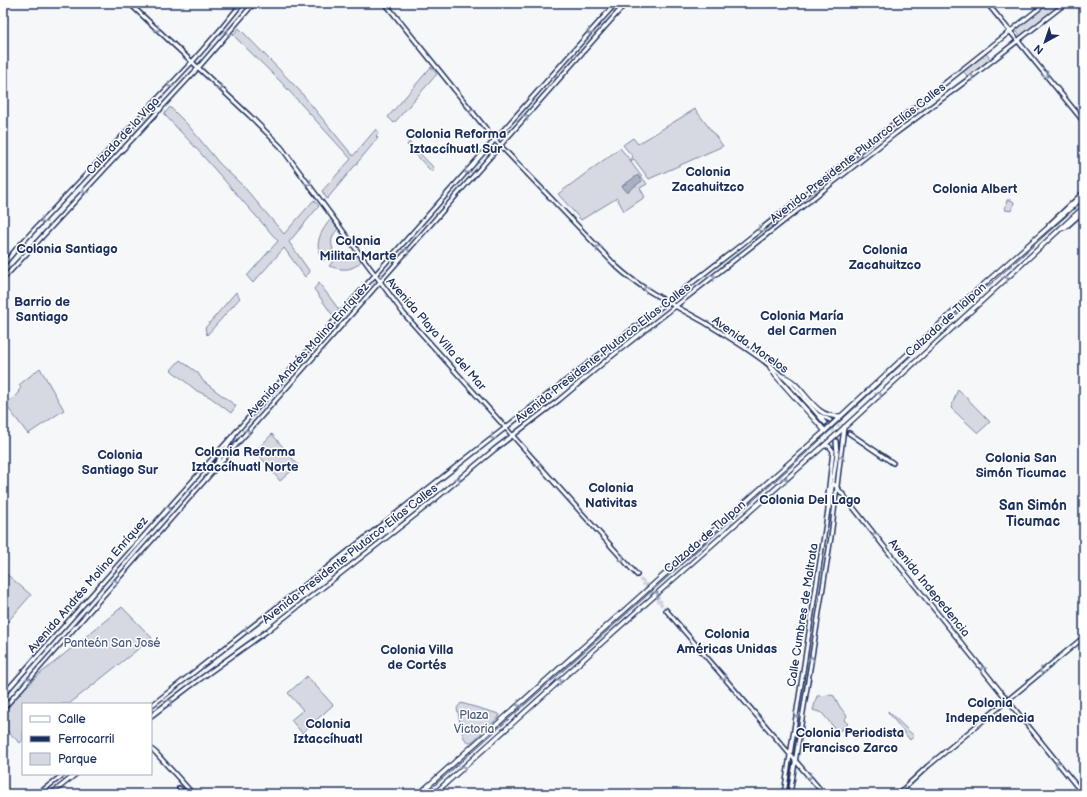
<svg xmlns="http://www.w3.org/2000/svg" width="1087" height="797" viewBox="0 0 1087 797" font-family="'Balsamiq Sans',sans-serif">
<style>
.green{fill:#d6d9e2;stroke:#7884a0}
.water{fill:#a9b0c1;stroke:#707c99}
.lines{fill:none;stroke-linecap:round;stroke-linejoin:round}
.major-tunnel{stroke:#cacfda;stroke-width:3;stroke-dasharray:3 1.5;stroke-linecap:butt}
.major-casing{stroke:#1b2f5e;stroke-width:6}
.highway-casing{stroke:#1b2f5e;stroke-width:6}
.major{stroke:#fff;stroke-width:3}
.highway{stroke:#fff;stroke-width:3.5}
.rail{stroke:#1b2f5e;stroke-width:1}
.oneway{stroke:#8d97ae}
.labels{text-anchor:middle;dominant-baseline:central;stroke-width:3;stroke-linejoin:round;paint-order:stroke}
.street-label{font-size:12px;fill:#1b2f5e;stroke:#fff}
.park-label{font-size:12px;fill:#4a5a7f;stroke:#fff}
.neighbourhood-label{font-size:13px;font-weight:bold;fill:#1b2f5e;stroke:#fff}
.quarter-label{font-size:14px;font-weight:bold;fill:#1b2f5e;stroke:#fff}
</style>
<rect width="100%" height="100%" fill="#f6f7f9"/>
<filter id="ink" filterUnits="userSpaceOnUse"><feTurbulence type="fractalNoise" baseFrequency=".025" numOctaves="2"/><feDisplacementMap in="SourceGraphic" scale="8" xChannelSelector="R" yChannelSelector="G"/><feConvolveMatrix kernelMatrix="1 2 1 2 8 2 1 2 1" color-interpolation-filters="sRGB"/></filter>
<g filter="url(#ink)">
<!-- green -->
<path class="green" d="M1047,3H1065L1021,37L1015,29Z
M239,28L299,90L353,156L376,129L379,132L376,136L378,138L327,199L322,191L351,159L280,81L233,35Z
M985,52L992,61L969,78L962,70Z
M431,67L437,74L394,123L388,117Z
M153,104L159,110L134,137L130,130Z
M170,107L188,125L219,163L244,187L284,234L314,200L319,206L289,242L310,272L305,277L284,248L253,283L247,276L278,241L195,147L164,114Z
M695,109L723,146L649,179L634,159L630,161L647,184L640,188L645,197L624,211L617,198L581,220L558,194L620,148L630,160L633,157L623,145L633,138L638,144Z
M409,142L433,167V171H431L407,145Z
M861,154L862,157L859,160L828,185L825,186L823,184L824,181L827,178L858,155Z
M817,187H819L820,191L757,240H755L753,238L755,235Z
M1007,200H1011L1014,202L1012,211L1005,210Z
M331,219L338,229C332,235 330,241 333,249L323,261C313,245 320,232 331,219Z
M355,252L361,261C352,272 341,270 329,266L339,254L348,257Z
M319,283L340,311L334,317L314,289Z
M236,292L240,298L207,335L205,328Z
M180,360L198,373L203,381L236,406L231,413L210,397L197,391L171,370Z
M40,368L64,410L28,434L5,404L13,398L19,392L18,391L21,388L19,385Z
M958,389L990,422L978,433L951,408Z
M272,434L298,465L280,481L256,451Z
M3,571L31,595L3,627Z
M122,607L152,638L69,704H23V740L20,743L3,727V711L24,687Z
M307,676L333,705L302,733L291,720L303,710L288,693Z
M831,695L834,696L840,707L847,716L844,720L848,724L841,730L837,731L822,713L813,710L817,696Z
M461,703L499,714L500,716L472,742H467L463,736L457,708Z
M888,711L914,736L910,740L888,712Z"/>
<!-- water -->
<path class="water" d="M638,175L642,181L627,192L622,186Z"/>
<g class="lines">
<!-- major-tunnel -->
<path class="major-tunnel" d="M830,420L849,433
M825,423C831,427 836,434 836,441
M640,579C647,592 657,599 666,610
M642,580L660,600L662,605"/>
<defs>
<path id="major" d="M129,3L250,116L281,147L404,314L637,575
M385,3L495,140L617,267C642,290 674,305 704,322C730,338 759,355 782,376C796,389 812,408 825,423
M987,3L1084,122
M153,103L160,110
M1049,225L1084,192
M1060,229L1066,227L1084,211
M3,265L18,247L192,62L221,29L242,3
M3,279L198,68L254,3
M819,415L830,420
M849,433L893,463
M214,467L234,436
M833,483L845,497L905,573L1083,794
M829,508L837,453L836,441
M666,610L824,794
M3,695L616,3
M151,706L551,392L741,245L1046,3
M3,709L626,3
M151,716L189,687L267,631L428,505L495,449L559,400L603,363L896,133L970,78L1066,3
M151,749L156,753L193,794
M179,788L185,794
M38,794L64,774
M51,794L76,774
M784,794L828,510V495L833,451L829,446H824
M790,794L831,537L844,427
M898,794L928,766L1084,637"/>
<path id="highway" d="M770,367L776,376L825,431
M782,376C805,383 811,419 840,416
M419,794L825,431L966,300L1084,196
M434,794L617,629L836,435L1084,207"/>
</defs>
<!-- major casing -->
<use href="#major" class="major-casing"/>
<!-- highway casing -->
<use href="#highway" class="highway-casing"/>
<!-- major -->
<use href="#major" class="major"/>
<!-- highway -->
<use href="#highway" class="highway"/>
<!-- rail -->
<path class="rail" d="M425,794L805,454L904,362L1084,200"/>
</g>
<!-- one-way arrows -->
<defs><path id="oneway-chevron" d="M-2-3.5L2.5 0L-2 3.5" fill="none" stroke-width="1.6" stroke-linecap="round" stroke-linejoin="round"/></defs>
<g class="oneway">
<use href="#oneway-chevron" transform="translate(157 29) rotate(44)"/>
<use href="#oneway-chevron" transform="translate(590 32) rotate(132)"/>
<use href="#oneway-chevron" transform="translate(229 33) rotate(131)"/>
<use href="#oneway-chevron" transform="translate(1046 75) rotate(51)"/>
<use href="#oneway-chevron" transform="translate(971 77) rotate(-38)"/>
<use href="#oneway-chevron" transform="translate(170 85) rotate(134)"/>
<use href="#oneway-chevron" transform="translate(220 88) rotate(42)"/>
<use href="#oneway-chevron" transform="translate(472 111) rotate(-129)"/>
<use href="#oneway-chevron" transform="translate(526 117) rotate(-48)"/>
<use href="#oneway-chevron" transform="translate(467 171) rotate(132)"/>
<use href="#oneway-chevron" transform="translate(309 183) rotate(54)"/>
<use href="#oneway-chevron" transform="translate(85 191) rotate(132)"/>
<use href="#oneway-chevron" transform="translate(43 221) rotate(134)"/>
<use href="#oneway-chevron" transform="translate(760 229) rotate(141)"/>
<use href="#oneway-chevron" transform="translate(598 248) rotate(-133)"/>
<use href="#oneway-chevron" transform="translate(407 251) rotate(-48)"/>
<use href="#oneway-chevron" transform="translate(713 277) rotate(-38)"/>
<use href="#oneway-chevron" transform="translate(1006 279) rotate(-42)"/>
<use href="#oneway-chevron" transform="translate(646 289) rotate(-147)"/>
<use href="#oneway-chevron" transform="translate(879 395) rotate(-43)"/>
<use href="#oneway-chevron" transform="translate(247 432) rotate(-49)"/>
<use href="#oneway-chevron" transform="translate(493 437) rotate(142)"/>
<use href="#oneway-chevron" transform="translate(841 458) rotate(-84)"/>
<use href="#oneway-chevron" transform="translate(538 465) rotate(48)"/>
<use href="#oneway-chevron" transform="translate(458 480) rotate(-40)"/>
<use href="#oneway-chevron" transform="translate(785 480) rotate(-41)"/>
<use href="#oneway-chevron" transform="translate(168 508) rotate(-49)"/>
<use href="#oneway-chevron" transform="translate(875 535) rotate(-127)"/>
<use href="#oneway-chevron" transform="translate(622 559) rotate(48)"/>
<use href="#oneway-chevron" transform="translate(115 582) rotate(-49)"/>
<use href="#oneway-chevron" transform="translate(656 594) rotate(-42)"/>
<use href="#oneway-chevron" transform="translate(247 630) rotate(142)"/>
<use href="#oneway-chevron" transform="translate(811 659) rotate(-81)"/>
<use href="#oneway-chevron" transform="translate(983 669) rotate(-129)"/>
<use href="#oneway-chevron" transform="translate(1042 671) rotate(141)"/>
<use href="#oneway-chevron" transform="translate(724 678) rotate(49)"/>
<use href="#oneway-chevron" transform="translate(29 680) rotate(-48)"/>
<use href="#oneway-chevron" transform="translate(559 681) rotate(-42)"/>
<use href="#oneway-chevron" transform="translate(170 702) rotate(-38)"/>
<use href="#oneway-chevron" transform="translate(519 704) rotate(140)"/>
<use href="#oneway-chevron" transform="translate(797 715) rotate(99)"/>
<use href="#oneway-chevron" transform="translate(1058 764) rotate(-129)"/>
<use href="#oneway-chevron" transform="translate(463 768) rotate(-42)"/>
<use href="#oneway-chevron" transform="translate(809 776) rotate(50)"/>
</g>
</g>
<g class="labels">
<!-- street labels -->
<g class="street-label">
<text transform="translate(123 136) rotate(-47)">Calzada de la Viga</text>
<text transform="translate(858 153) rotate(-38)">Avenida Presidente Plutarco Elías Calles</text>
<text transform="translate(946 320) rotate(-42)">Calzada de Tlalpan</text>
<text transform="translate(436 334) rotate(49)">Avenida Playa Villa del Mar</text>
<text transform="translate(750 345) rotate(35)">Avenida Morelos</text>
<text transform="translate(308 350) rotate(-48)">Avenida Andrés Molina Enríquez</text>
<text transform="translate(603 353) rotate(-38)">Avenida Presidente Plutarco Elías Calles</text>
<text transform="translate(705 537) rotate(-41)">Calzada de Tlalpan</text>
<text transform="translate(350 554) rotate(-38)">Avenida Presidente Plutarco Elías Calles</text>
<text transform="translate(88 585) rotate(-49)">Avenida Andrés Molina Enríquez</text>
<text transform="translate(929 588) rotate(51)">Avenida Indepedencia</text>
<text transform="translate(803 615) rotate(-81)">Calle Cumbres de Maltrata</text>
</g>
<!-- park labels -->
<g class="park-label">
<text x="112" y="643">Panteón San José</text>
<text x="474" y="715">Plaza<tspan x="474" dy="14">Victoria</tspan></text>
</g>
<!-- neighbourhood labels -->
<g class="neighbourhood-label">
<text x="456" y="134">Colonia Reforma<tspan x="456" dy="15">Iztaccíhuatl Sur</tspan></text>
<text x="708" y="172">Colonia<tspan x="708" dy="15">Zacahuitzco</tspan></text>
<text x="975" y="189">Colonia Albert</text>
<text x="358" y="241">Colonia<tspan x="358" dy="15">Militar Marte</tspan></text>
<text x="67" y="249">Colonia Santiago</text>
<text x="885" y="250">Colonia<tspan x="885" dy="15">Zacahuitzco</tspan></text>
<text x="42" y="302">Barrio de<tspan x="42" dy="15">Santiago</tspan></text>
<text x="802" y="316">Colonia María<tspan x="802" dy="15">del Carmen</tspan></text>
<text x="245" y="452">Colonia Reforma<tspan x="245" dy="15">Iztaccíhuatl Norte</tspan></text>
<text x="120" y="455">Colonia<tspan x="120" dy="15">Santiago Sur</tspan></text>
<text x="1021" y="458">Colonia San<tspan x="1021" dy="15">Simón Ticumac</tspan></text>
<text x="611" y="488">Colonia<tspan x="611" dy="15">Nativitas</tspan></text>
<text x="810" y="500">Colonia Del Lago</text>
<text x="727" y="634">Colonia<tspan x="727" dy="15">Américas Unidas</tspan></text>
<text x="417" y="650">Colonia Villa<tspan x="417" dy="15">de Cortés</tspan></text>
<text x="990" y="703">Colonia<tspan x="990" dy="15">Independencia</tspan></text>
<text x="328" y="724">Colonia<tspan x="328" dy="15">Iztaccíhuatl</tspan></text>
<text x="850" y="733">Colonia Periodista<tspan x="850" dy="15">Francisco Zarco</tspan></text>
</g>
<!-- quarter labels -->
<g class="quarter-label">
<text x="1033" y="505">San Simón<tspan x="1033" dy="16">Ticumac</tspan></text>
</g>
</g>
<!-- margin -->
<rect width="1087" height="797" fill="none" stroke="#fff" stroke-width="16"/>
<rect x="8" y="8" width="1071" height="781" fill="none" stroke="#1b2f5e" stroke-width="1.5" filter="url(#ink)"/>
<!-- legend -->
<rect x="22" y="703" width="130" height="72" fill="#ffffff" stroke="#a4acbf"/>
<rect x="30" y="716" width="20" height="6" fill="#ffffff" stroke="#a4acbf"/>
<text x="58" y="723" font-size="12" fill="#1b2f5e">Calle</text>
<rect x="30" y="736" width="20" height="6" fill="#1b2f5e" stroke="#a4acbf"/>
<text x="58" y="743" font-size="12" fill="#1b2f5e">Ferrocarril</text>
<rect x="30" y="753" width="20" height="12" fill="#d6d9e2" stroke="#a4acbf"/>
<text x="58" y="763" font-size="12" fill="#1b2f5e">Parque</text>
<!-- north arrow -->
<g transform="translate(1045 42) rotate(220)" stroke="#ffffff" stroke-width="3" paint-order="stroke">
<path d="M0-3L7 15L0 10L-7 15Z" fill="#1b2f5e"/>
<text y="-6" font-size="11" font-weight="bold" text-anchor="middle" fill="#1b2f5e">N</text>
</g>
</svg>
